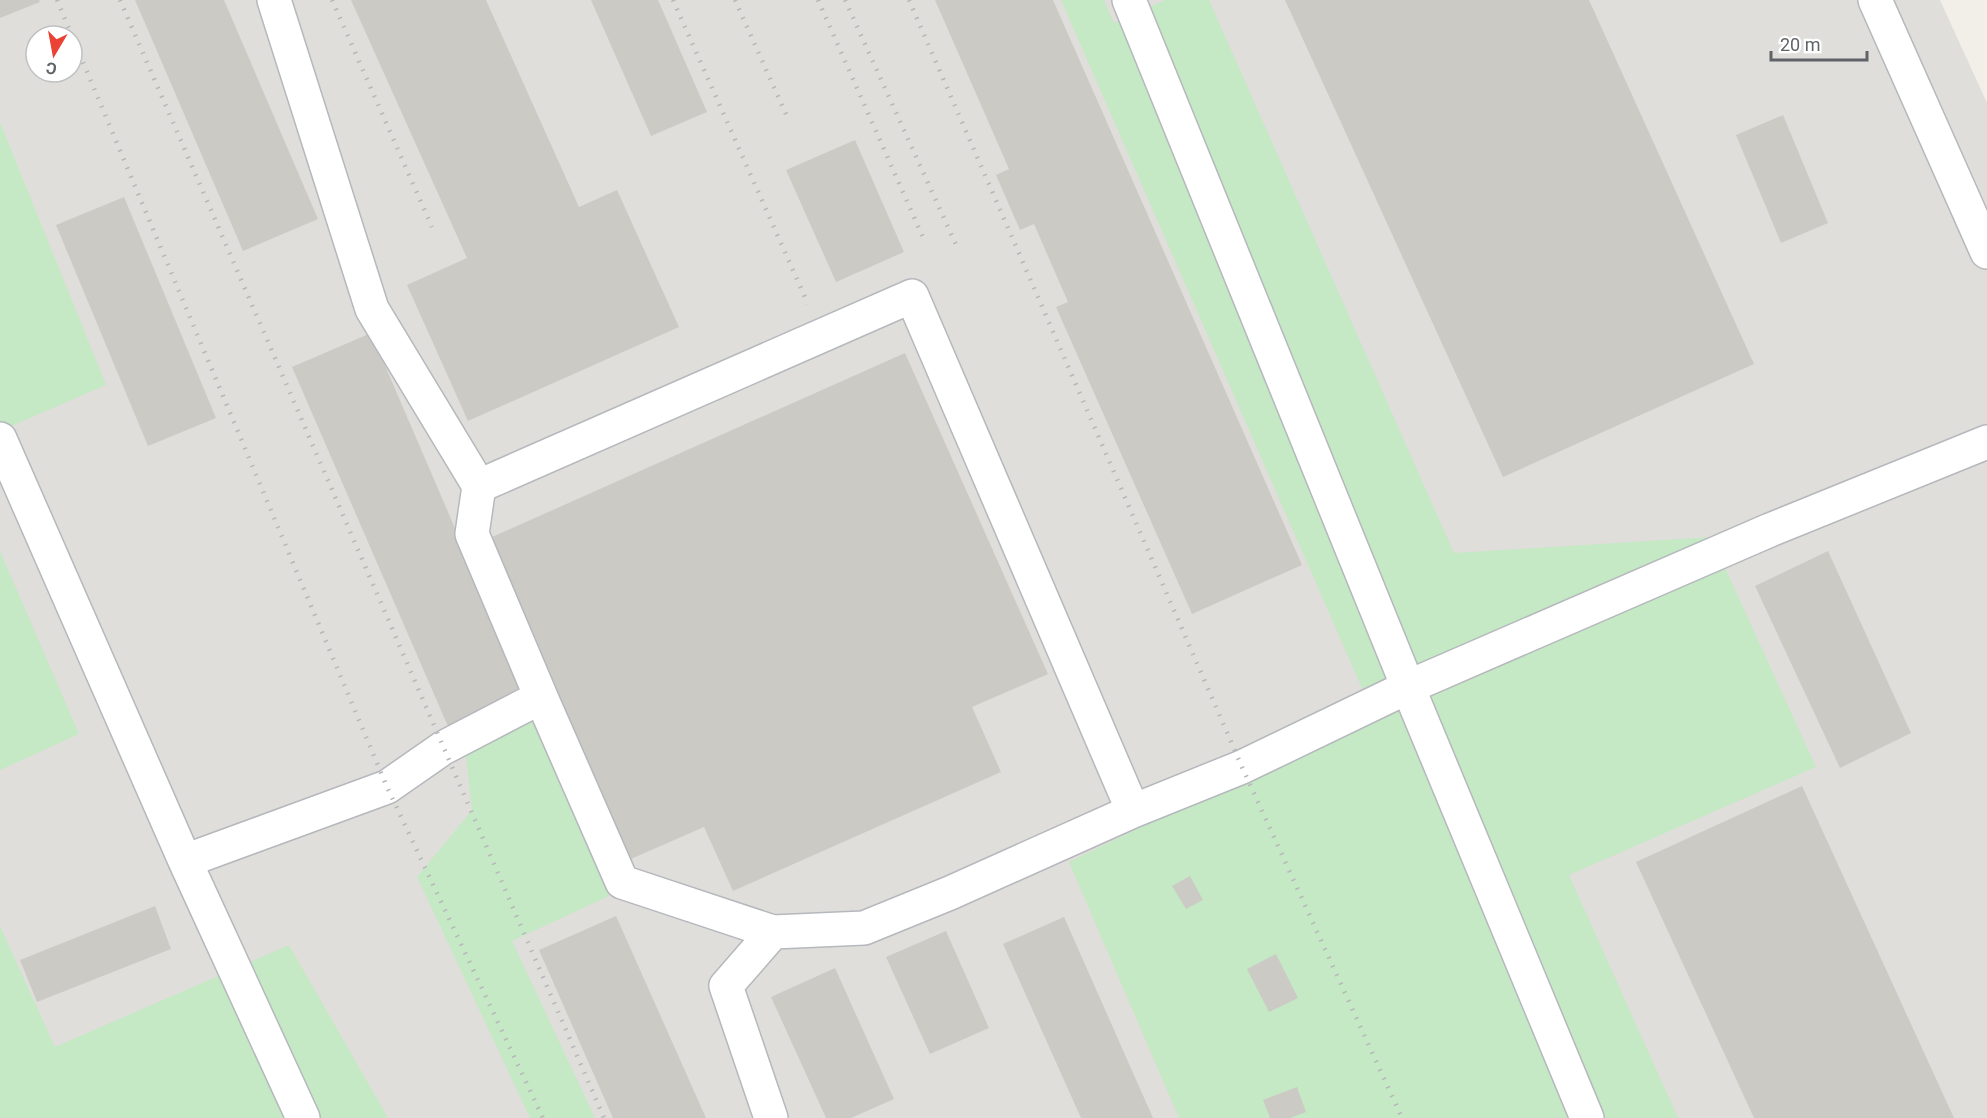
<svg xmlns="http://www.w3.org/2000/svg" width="1987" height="1118" viewBox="0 0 1987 1118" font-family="Roboto,sans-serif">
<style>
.industrial{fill:#e0deda;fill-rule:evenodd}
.green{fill:#c5e8c5}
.building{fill:#cccac5}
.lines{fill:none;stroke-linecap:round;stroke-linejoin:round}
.minor-casing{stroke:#b5b8bc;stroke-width:36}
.minor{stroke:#fff;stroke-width:33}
.rail{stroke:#b6b7b8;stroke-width:4.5;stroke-dasharray:1.5 8;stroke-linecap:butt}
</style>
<rect width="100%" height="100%" fill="#f1efe8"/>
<!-- industrial -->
<path class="industrial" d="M0,0H1940L1987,103V1118H0ZM36,36H72V72H36Z"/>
<!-- green -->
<path class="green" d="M1061,0H1104L1114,23L1165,0H1209L1454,553L1711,537L1816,767L1569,875L1678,1118H1179L1069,862L1263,768L1375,718Z
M0,122L106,385L0,431Z
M0,551L79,734L0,770Z
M532,716L609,896L512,941L595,1118H530L417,877L472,810L465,747Z
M0,926L55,1047L289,945L388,1118H0Z"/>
<!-- building -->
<path class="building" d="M0,0H39L40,2L0,18Z
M135,0H224L318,219L243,251Z
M351,0H486L579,207L617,190L679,327L468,421L407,285L467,258Z
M591,0H658L707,112L651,136Z
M935,0H1053L1302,565L1192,614L1056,307L1068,302L1034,224L1020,230L996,175L1009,169Z
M1285,0H1589L1754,364L1503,477Z
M1783,115L1828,223L1781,243L1736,135Z
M855,140L904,252L836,282L786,170Z
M124,197L216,418L148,446L56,225Z
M371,333L528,698L450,731L292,367Z
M905,353L1048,674L972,707L1001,772L733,891L704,827L624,862L481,542Z
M1828,551L1911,733L1840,768L1755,586Z
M1802,786L1954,1118H1754L1636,862Z
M1190,876L1203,900L1186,909L1172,886Z
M155,906L171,949L37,1002L20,960Z
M616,916L706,1118H613L539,950Z
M1064,917L1153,1118H1081L1003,944Z
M946,931L989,1028L930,1054L886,957Z
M1276,954L1298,998L1269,1012L1247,969Z
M835,968L894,1099L851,1118H826L771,997Z
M1297,1087L1306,1112L1290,1118H1270L1263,1100Z"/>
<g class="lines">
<defs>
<path id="minor" d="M274,0L372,309L479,486
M1129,0L1408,687L1587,1118
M1875,0L1987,252
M0,439L185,861L303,1118
M541,697L622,882L773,932L864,928L950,893L1133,811L1242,767L1408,687L1770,530L1987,442
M185,861L387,787L443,748L541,697L472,534L479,486L912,296L1133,811
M771,1118L726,986L773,932"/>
</defs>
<!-- minor casing -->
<use href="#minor" class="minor-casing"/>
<!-- minor -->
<use href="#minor" class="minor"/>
<!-- rail -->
<path class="rail" d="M57,0L72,36
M120,0L604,1118
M332,0L432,227
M673,0L808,304
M735,0L789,121
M818,0L925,242
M845,0L957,247
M909,0L1242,767L1402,1118
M72,36L387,787L543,1118"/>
</g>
<!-- north arrow -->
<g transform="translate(54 54) rotate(190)"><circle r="28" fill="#ffffff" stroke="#bfc1c3" stroke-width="1.5"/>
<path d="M0-4.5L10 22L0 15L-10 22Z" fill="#ea4335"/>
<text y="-9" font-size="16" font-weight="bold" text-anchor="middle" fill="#5f6368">С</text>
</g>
<!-- scale -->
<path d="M1771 51v9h96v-9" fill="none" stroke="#5f6368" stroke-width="3"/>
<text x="1780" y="51" font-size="18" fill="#5f6368" stroke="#ffffff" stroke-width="4.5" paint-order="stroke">20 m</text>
</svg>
